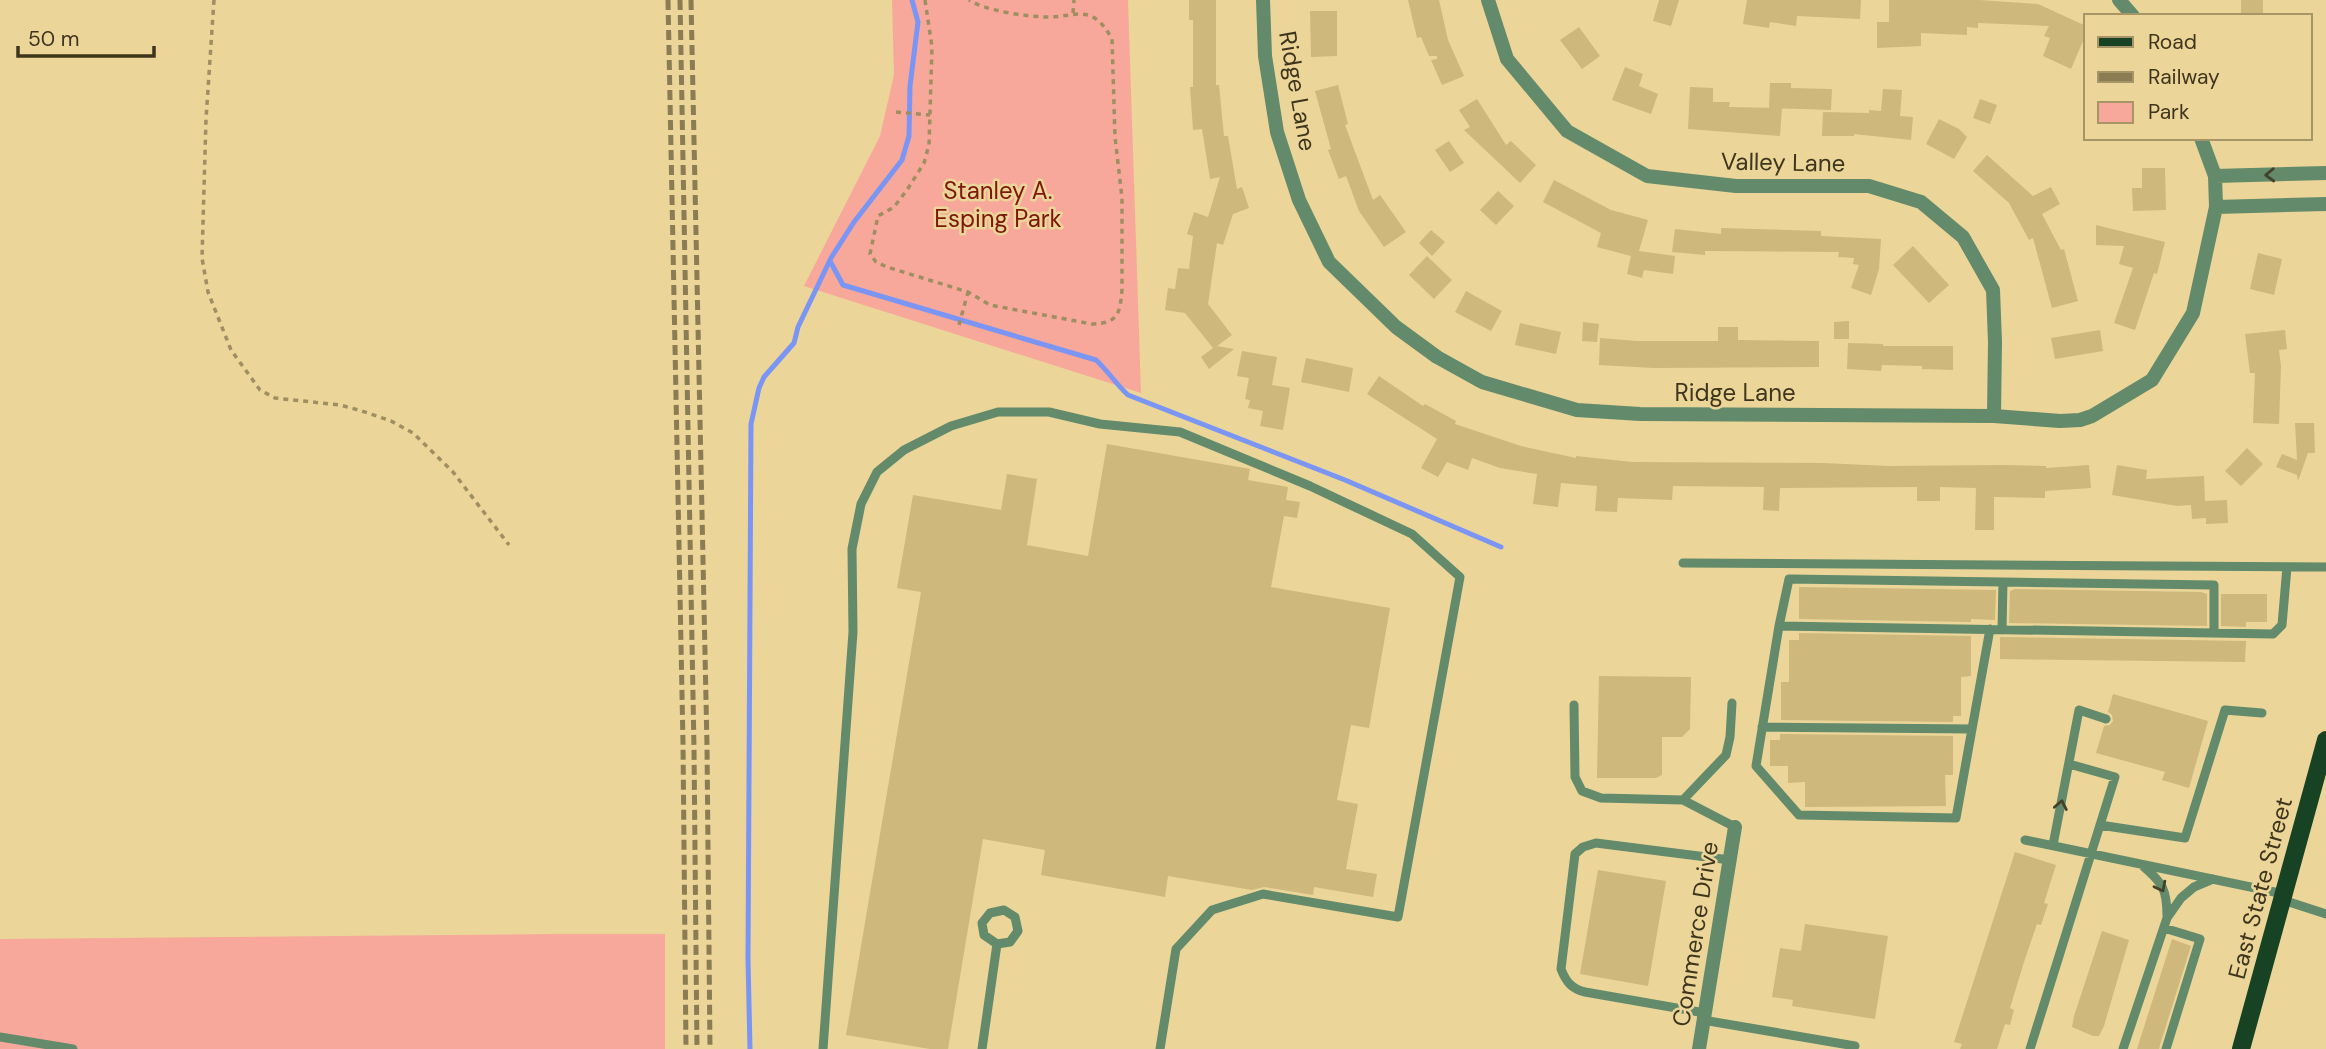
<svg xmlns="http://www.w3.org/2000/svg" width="2326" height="1049" viewBox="0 0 2326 1049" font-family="'DM Sans',sans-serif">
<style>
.green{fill:#f7a89a}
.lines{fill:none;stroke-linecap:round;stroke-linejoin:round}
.stream{stroke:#7a95f4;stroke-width:5}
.building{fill:#ceb87c}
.path{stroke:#9f8e62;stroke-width:3.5;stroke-dasharray:5 5;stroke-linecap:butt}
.service{stroke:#628a6b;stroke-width:9}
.minor{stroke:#628a6b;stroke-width:14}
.primary{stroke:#174324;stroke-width:18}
.rail{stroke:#8b7c53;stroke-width:5;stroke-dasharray:10 5;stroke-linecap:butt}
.oneway{stroke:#434229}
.labels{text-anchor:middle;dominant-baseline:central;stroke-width:5;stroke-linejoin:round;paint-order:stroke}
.street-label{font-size:24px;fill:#3e351d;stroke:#ebd598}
.park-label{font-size:24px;fill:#7d160b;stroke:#ebd598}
</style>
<rect width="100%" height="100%" fill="#ebd598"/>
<!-- green -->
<path class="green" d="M892,0H1128L1141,393L804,286L880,136L894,75Z
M559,934H665V1049H0V939Z"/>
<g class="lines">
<!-- stream -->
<path class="stream" d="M830,261L843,285L1096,360C1108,371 1116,384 1128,395L1345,480L1501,547
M750,1049L748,959L751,424L759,388L764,377L794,343L798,327L831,258L854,222L902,160L909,136L910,86L918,22L912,0"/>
</g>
<!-- building -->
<path class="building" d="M1189,0H1216V85H1219L1224,136H1228L1237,189L1242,187L1249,208L1233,214L1223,245L1217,243L1208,304L1232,335L1217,346L1234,349L1209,369L1201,357L1213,348L1185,313L1165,310L1168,288L1175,289L1178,268L1189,269L1193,236L1187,234L1194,212L1208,217L1220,177L1210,179L1202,129L1193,130L1190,87H1193V20H1189Z
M1408,0H1439L1448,40L1464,76L1442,85L1431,60L1437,59V56H1429L1421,37L1417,38Z
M1659,0H1679L1671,26L1653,21Z
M1747,0H1861L1860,19L1797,16L1796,26L1770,22L1769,28L1743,24Z
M1889,0H1979L2038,4L2086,26V34L2071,69L2043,56L2050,38L2044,36L2049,26L1978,23V28L1967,27V35L1921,33V46L1877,48V22H1889Z
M2241,0H2263V16H2241Z
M1310,11H1337V56L1311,57Z
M1579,27L1600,56L1582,69L1560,40Z
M1625,67L1643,74L1639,86L1658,94L1651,114L1612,100Z
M1770,83H1791V88L1832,89L1831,110L1769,108Z
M1338,85L1348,124L1345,125L1373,200L1380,195L1406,232L1384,247L1359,211L1346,176L1339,179L1328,150L1331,149L1315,91Z
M1690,87L1713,88V102H1730L1729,107L1782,108L1780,136L1688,129Z
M1883,89L1902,90L1900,116L1913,117L1911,140L1854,134V136H1822L1823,112L1869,113V110L1881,111Z
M1477,99L1506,145L1511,141L1536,165L1520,183L1464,130L1470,127L1459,110Z
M1980,99L1997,105L1990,124L1973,118Z
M1939,119L1959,129L1967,137L1954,159L1926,144Z
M1449,141L1464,163L1450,172L1435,150Z
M1987,155L2033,196L2051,187L2060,204L2042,214L2061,250L2064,249L2078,301L2052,308L2033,238L2029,240L2009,203L1973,171Z
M2142,168H2165L2166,210L2133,211L2132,188H2142Z
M1554,180L1611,210L1648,220L1639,251L1675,256L1673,274L1644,270L1642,278L1627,274L1631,256L1597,247L1601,233L1543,202Z
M1498,191L1514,206L1496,225L1480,210Z
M2096,225L2165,242L2157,274L2154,273L2135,330L2114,323L2133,268L2119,264L2124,246L2096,245Z
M1721,228L1821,231V236L1881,239L1879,269L1871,295L1851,288L1859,265L1853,264L1854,258L1838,257L1839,252L1705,251V255L1672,252L1675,229L1721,234Z
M1431,230L1445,242L1432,256L1419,243Z
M1913,246L1949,285L1929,303L1893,265Z
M2258,253L2282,259L2274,295L2250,289Z
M1427,256L1452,280L1434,299L1409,275Z
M1466,291L1502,311L1491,331L1455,312Z
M1849,321V339H1834V322Z
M1583,322L1599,324L1597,342L1582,341Z
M1520,323L1561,332L1556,354L1515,345Z
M1718,327H1738V340L1819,341V367L1654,368L1599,365L1600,338L1637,341H1718Z
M2100,330L2103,351L2055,359L2051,338Z
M2285,330L2287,349L2279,350L2281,366L2279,424L2253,423L2255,373H2250L2245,334Z
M1848,343L1883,344V346H1953V370L1922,369V366L1882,365L1881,371L1847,369Z
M1242,351L1277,357L1272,385L1290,388L1283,430L1260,426L1263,411L1248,408L1250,400L1245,399L1249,378L1237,376Z
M1306,358L1353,368L1349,392L1301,382Z
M1379,376L1423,406L1425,404L1456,421L1455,424L1521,446L1576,458V456L1632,462L1823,463L1888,466L2005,465L2046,466V468L2089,465L2091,488L2045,491V498L1994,497V530H1975L1976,488L1940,487V501H1917V487L1780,488L1779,511L1763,510L1764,487L1673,486L1672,500L1618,498L1617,512L1595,511L1597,486L1561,483L1558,507L1533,504L1537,474L1500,468L1472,458L1468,470L1447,462L1438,477L1421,468L1437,439L1367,394Z
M2295,423H2314L2315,453H2308L2298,481L2297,475L2276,467L2282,454L2297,460Z
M1107,444L1250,469L1248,480L1288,487L1286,500L1300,502L1297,518L1284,516L1271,587L1390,608L1369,728L1351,725L1337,800L1358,804L1346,869L1377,874L1373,897L1314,887L1313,895L1264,887L1252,890L1168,876L1165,897L1041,875L1045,850L983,839L948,1049H930L846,1035L921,592L897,588L913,495L1001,510L1007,474L1037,479L1027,545L1088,556Z
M2247,448L2263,464L2241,486L2225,471Z
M2117,465L2147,470L2146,479L2204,476L2205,501L2227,500L2228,523L2206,524V518L2192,519L2191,505L2177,506L2112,495Z
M1799,587L1996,590L1995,620L1971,619V622L1799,619Z
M2015,589L2201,592L2207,594V626L2009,623L2010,591Z
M2221,594H2267V622H2246V627L2221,626Z
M1799,633L1971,636V676L1961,677V716H1953V722L1781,720V682H1789V640H1799Z
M2000,637L2246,641L2245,662L2000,659Z
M1599,676L1691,677L1690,729L1682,737H1662V775L1656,778H1597Z
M2113,694L2208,721L2189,788L2162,780L2165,772L2096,753L2104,726L2110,725L2113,721L2112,715L2108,712Z
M1780,734L1953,736V775H1945L1946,806L1805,807V782L1788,783V766H1770V740H1780Z
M2015,852L2056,865L2044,903L2048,904L2041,925L2037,924L2024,962L2010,1008L2014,1010L2010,1025L2005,1024L1997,1049H1960L1962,1044L1954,1042Z
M1598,870L1666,881L1648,986L1580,974Z
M1805,924L1888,936L1875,1019L1792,1006L1793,1000L1772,997L1780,948L1801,951Z
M2102,931L2129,940L2104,1026L2099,1036H2093L2072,1027L2074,1016Z
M2172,939L2191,946L2160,1045L2159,1049H2137Z"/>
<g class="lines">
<!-- path -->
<path class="path" d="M214,0L206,119L202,258L208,292L231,350L260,390L275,398L340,405L362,411L391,421L413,433L453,472L509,545
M925,0L932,47L929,145L924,163L907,190L894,207L878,216L870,254L876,262L887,267L968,292L990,305L1092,324C1118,323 1120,314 1122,290V198L1115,137L1112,39C1091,1 1076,18 1045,17C1024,16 986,11 969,0
M1073,13L1074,0
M896,112L930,115
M959,325L968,292"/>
<!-- service -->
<path class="service" d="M1683,563L2326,567
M2003,582L2214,585V633
M1779,626L1789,579L2003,582L2002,630
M1990,629L1956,818L1799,815L1756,766L1779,626L2273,634L2282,625L2287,567
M1574,705L1575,777L1582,791L1601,798L1683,800L1735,827
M1762,727L1972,729
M2069,764L2115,777L2100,825
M1683,800L1726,755L1730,737L1732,703
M2025,840L2284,894
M2053,845L2079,710L2106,719
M2143,866C2163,883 2167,890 2167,916
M2283,900L2326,914
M1004,910L1015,917L1018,931L1010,942L997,944L984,935L982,923L990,913Z
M2164,928L2200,939L2166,1049
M1705,1013L1585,992C1572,989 1566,982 1561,969L1575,854L1583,847L1596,843L1730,860
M1703,1020L1855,1046
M0,1037L73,1049
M823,1049L853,632L852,549L861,504L877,472L904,450L951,426L998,412H1049L1100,424L1180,432L1310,486L1412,534L1460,577L1398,917L1263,894L1212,910L1176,949L1160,1049
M982,1049L997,944
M2030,1049L2100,825L2185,838L2225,710L2262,713
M2123,1049L2167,918L2181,898L2194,887L2213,879"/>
<!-- minor -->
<path class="minor" d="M1263,0L1265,56L1277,132L1299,200L1329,262L1396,327L1437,357L1482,382L1577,410L1640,414L1994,416L2060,421L2080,420L2092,416L2152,380L2193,313L2216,207L2215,176L2201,138
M1488,0L1507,59L1567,131L1647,176L1736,186H1869L1921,202L1963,237L1993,290L1995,342L1994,416
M2119,0L2133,16
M2215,176L2326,173
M2216,207L2326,204
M1699,1049L1735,827"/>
<!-- primary -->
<path class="primary" d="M2241,1049L2326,740"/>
<!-- rail -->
<path class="rail" d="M668,0L683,743L686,1049
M680,0L694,749L697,1049
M691,0L707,746L710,1049"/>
</g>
<!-- one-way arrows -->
<defs><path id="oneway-chevron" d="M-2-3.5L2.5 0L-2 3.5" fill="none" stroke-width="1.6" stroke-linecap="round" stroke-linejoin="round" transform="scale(1.75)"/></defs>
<g class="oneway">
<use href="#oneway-chevron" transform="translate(2270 175) rotate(178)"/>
<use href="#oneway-chevron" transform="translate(2061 805) rotate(-79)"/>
<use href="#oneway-chevron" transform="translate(2161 887) rotate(63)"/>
</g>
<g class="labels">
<!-- street labels -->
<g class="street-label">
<text transform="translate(1298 91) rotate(80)">Ridge Lane</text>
<text transform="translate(1783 162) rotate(1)">Valley Lane</text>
<text x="1735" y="392">Ridge Lane</text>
<text transform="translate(2260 888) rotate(-75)">East State Street</text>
<text transform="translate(1695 934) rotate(-81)">Commerce Drive</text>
</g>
<!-- park labels -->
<g class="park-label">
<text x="998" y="190">Stanley A.<tspan x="998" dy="28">Esping Park</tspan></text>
</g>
</g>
<!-- legend -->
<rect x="2084" y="14" width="228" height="126" fill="#ebd598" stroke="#a69567" stroke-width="2"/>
<rect x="2098" y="37" width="35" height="10" fill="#174324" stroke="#a69567" stroke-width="2"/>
<text x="2148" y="49" font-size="21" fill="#3e351d">Road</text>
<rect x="2098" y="72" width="35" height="10" fill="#8b7c53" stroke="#a69567" stroke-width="2"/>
<text x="2148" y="84" font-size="21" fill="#3e351d">Railway</text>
<rect x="2098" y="102" width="35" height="21" fill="#f7a89a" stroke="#a69567" stroke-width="2"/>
<text x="2148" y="119" font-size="21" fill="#3e351d">Park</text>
<!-- scale -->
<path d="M18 46v10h136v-10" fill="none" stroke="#3e351d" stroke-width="3.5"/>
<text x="28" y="46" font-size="21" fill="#3e351d" stroke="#ebd598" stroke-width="5" paint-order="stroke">50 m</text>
</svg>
